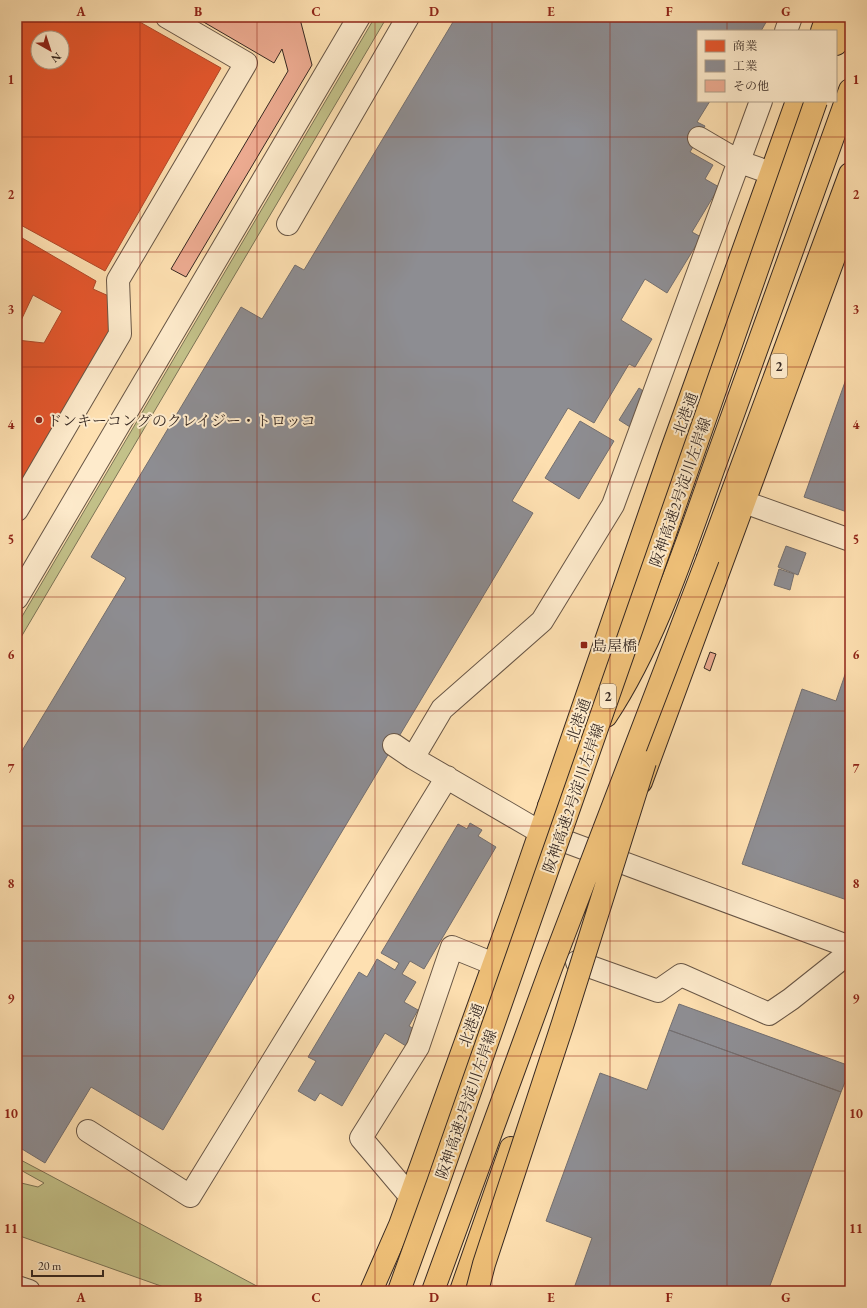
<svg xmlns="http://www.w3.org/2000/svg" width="867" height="1308" viewBox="0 0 867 1308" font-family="'EB Garamond','Noto Serif JP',serif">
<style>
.green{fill:#c3c189;stroke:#7c7456}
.shops{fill:#e4572e;stroke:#b0492a;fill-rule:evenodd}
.industry{fill:#8d8d92;stroke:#736f70}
.building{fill:#edab91;stroke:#362822}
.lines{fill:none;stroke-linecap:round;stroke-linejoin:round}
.minor-casing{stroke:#685646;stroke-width:24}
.major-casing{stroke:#362822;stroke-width:24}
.highway-casing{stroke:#362822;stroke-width:24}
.minor{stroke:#feebcc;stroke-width:22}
.major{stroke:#efc078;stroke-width:22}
.highway{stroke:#efc078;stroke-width:22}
.highway-bridge-casing{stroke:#362822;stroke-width:24;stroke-linecap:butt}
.highway-bridge{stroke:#efc078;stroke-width:22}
.grid{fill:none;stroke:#8f2418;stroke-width:1;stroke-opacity:0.55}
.poi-dot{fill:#8f2418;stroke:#feebcc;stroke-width:1.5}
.labels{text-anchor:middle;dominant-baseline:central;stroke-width:4;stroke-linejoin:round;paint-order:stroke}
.shield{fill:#feebcc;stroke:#726255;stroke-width:1}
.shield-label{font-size:14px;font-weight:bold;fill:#362822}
.street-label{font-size:15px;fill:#362822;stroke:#feebcc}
.poi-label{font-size:15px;fill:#362822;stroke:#feebcc;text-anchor:start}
.neatline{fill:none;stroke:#8f2418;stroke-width:1.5}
.grid-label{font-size:13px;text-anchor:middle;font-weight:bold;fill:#8f2418}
</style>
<rect width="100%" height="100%" fill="#fee0b1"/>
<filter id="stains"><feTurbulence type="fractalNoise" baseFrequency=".005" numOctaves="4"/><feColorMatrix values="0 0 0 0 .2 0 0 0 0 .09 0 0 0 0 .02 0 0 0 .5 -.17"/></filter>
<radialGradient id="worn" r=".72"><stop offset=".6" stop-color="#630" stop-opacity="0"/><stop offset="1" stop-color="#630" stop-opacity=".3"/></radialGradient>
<!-- green -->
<path class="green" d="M375,17H387L17,644V625Z
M17,1158L51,1176L266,1291H175L17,1235V1182L38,1187L44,1183L17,1168Z"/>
<!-- shops -->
<path class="shops" d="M17,17H131L221,68L105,271L17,223ZM38,38H62V62H38Z
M17,235L96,281L93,289L111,297L115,329L17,497V340L44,343L62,311L33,295L17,329Z"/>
<!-- industry -->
<path class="industry" d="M456,17H769L761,31H698V101H710L697,122L705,126L690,152L713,165L705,179L719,187L692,232L701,237L667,293L645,279L621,320L652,339L635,367L629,364L594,423L568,408L512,501L533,513L163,1130L91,1087L45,1163L17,1146V759L126,578L91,557L241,307L262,319L295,265L304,270Z
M850,368V513L804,497Z
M639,388L649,395L630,427L619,420Z
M580,421L614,441L579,499L545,478Z
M786,546L806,553L798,575L778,567Z
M779,569L794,574L790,590L774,585Z
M850,660V901L742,864L802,689L836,701Z
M470,823L482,830L478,836L496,847L424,969L410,961L402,974L416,982L404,1002L418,1010L409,1026L415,1030L406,1046L385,1033L342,1106L320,1093L315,1101L298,1091L316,1061L308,1057L359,972L367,977L377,959L395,970L399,963L381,953L458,824L467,829Z
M679,1004L850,1066V1070L841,1092L669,1030Z
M669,1030L841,1092L768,1291H573L592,1238L546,1221L600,1073L647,1090Z"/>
<!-- building -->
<path class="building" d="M195,17H301L300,19L312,65L186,277L171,269L288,71L282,49L274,63Z
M710,652L716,654L710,671L704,668Z"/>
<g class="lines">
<defs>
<path id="minor" d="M786,31L791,17
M761,101L613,505L542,621L442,709L413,758L540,832L850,947
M699,138L740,162L771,173
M288,224L408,17
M744,502L850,540
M17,510L120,334L118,280L246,63L167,17
M17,598L359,17
M394,745L413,758
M577,962L658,991L681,975L769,1014L791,999L850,952
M88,1131L190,1196L447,777
M410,1196L361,1138L418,1047L452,947L494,964
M17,1287L29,1291"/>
<path id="major" d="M822,31L827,17
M641,782L850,214
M371,1291L400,1225L515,905L672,449L797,101
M461,1291L511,1148"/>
<path id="highway" d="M836,44L845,17
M708,558L850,174
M606,716C658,637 687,541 719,453C763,332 806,211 850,90
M549,806L586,747"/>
</defs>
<!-- minor casing -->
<use href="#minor" class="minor-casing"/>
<!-- major casing -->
<use href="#major" class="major-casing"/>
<!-- highway casing -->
<use href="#highway" class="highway-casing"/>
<!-- minor -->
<use href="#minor" class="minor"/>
<!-- major -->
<use href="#major" class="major"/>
<!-- highway -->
<use href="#highway" class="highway"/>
<defs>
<path id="highway-bridge" d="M399,1291L438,1183L816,101
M433,1291L551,968L708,558
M477,1291L484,1264L563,1023L645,762"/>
</defs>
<!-- highway-bridge casing -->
<use href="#highway-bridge" class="highway-bridge-casing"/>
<!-- highway-bridge -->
<use href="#highway-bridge" class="highway-bridge"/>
</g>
<!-- grid -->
<path class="grid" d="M140,17V1291M257,17V1291M375,17V1291M492,17V1291M610,17V1291M727,17V31M727,101V1291M17,137H850M17,252H850M17,367H850M17,482H850M17,597H850M17,711H850M17,826H850M17,941H850M17,1056H850M17,1171H850"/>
<!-- markers -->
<g class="poi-dot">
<circle cx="39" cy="420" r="4"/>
<rect x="580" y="641" width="8" height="8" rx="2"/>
</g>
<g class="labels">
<!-- shield labels -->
<g class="shield">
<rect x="771" y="354" width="16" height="24" rx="3"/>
<rect x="600" y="684" width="16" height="24" rx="3"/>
</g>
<g class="shield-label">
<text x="779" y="366">2</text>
<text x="608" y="696">2</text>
</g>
<!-- street labels -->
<g class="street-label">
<text transform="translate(685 414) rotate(-70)">北港通</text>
<text transform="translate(680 492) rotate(-71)">阪神高速2号淀川左岸線</text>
<text transform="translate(578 720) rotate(-71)">北港通</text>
<text transform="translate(573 798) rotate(-71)">阪神高速2号淀川左岸線</text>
<text transform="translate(471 1025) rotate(-70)">北港通</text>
<text transform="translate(466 1104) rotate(-71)">阪神高速2号淀川左岸線</text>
</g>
<!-- poi labels -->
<g class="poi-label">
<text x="47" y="420">ドンキーコングのクレイジー・トロッコ</text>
<text x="592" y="645">島屋橋</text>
</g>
</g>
<!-- margin -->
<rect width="867" height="1308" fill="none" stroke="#fee0b1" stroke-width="44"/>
<!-- legend -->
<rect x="697" y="30" width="140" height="72" fill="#feebcc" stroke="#ae9d88"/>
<rect x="705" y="40" width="20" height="12" fill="#e4572e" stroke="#ae9d88"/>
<text x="733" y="50" font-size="12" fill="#362822">商業</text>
<rect x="705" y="60" width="20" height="12" fill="#8d8d92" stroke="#ae9d88"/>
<text x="733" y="70" font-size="12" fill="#362822">工業</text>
<rect x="705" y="80" width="20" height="12" fill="#edab91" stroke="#ae9d88"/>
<text x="733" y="90" font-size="12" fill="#362822">その他</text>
<!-- north arrow -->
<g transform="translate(50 50) rotate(141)"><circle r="19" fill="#feebcc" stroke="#ae9d88"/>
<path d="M0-3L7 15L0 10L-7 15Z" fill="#8f2418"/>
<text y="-6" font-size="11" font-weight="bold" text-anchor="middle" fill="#362822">N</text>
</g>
<!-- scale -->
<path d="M32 1270v6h71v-6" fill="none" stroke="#362822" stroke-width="2"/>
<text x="38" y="1270" font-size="12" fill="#362822" stroke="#feebcc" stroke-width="3" paint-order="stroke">20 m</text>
<rect x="22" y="22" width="823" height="1264" class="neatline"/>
<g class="grid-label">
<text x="81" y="16">A</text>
<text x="198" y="16">B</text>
<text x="316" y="16">C</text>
<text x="434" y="16">D</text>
<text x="551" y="16">E</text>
<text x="669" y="16">F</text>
<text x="786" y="16">G</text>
<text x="11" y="84">1</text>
<text x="856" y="84">1</text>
<text x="11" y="199">2</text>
<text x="856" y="199">2</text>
<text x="11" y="314">3</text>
<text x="856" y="314">3</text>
<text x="11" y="429">4</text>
<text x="856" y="429">4</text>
<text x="11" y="544">5</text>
<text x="856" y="544">5</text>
<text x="11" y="659">6</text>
<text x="856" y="659">6</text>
<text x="11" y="773">7</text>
<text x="856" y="773">7</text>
<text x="11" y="888">8</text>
<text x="856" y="888">8</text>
<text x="11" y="1003">9</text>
<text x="856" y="1003">9</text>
<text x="11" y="1118">10</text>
<text x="856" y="1118">10</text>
<text x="11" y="1233">11</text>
<text x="856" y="1233">11</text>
<text x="81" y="1302">A</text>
<text x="198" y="1302">B</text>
<text x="316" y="1302">C</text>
<text x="434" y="1302">D</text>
<text x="551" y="1302">E</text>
<text x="669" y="1302">F</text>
<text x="786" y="1302">G</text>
</g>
<rect width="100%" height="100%" filter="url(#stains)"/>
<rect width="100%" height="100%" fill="url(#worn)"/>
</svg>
